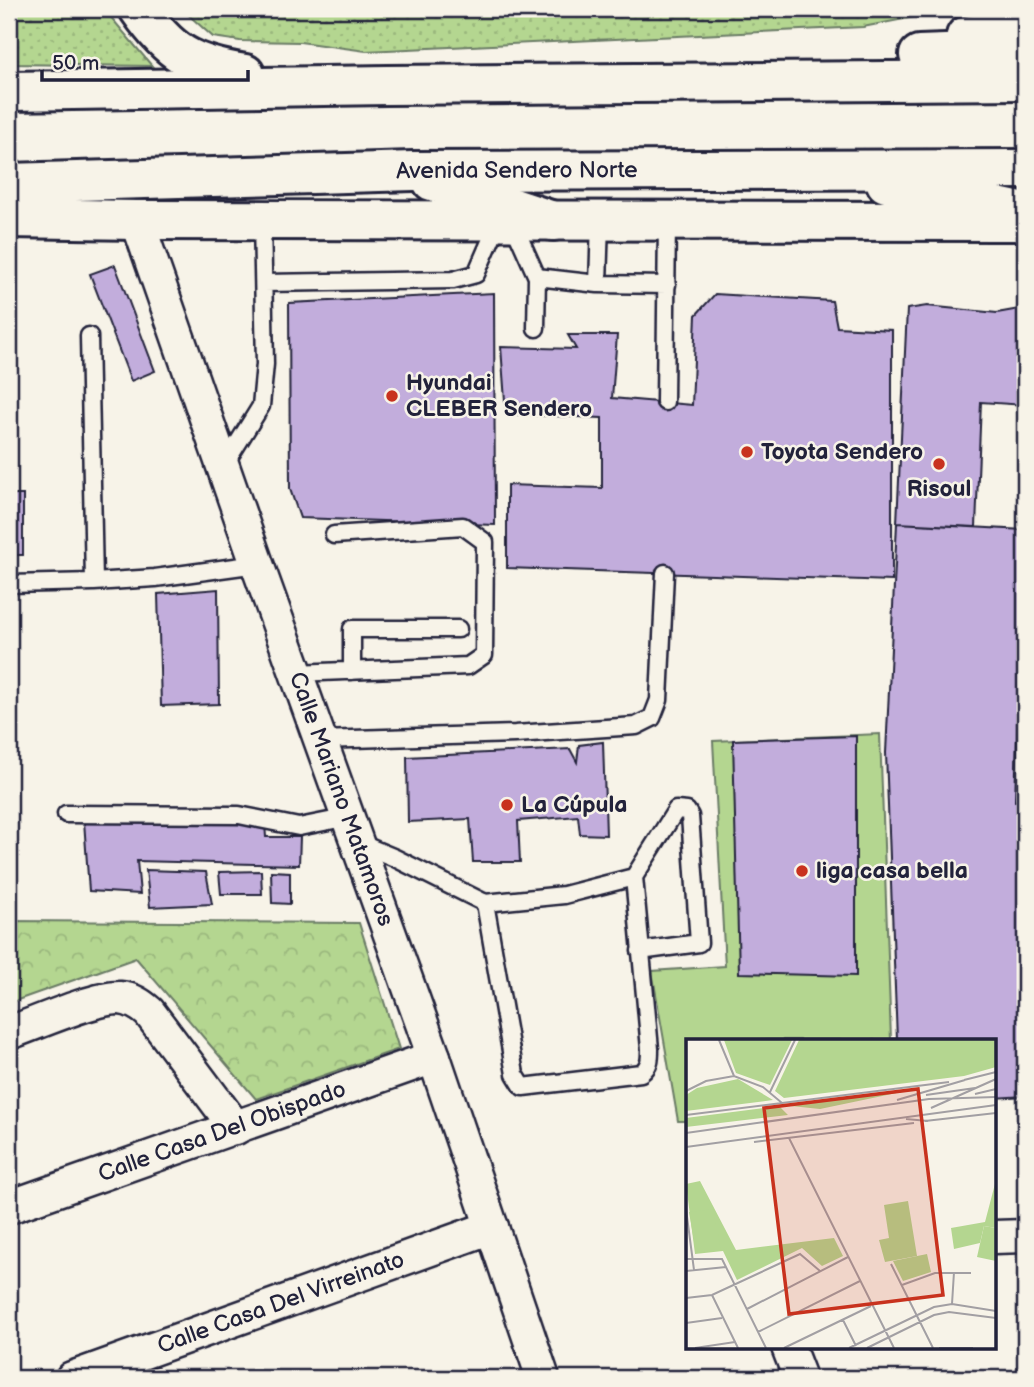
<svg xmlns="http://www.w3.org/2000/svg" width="1034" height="1387" viewBox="0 0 1034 1387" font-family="'Balsamiq Sans',sans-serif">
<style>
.grass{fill:url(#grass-dots);stroke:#6b7c66;stroke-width:2}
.forest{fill:url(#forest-crowns);stroke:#6b7c66;stroke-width:2}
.garden{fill:#b4d690;stroke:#6b7c66;stroke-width:2}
.building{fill:#c2addc;stroke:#22223b;stroke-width:2}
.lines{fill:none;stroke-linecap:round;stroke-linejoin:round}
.lane-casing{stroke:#22223b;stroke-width:21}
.street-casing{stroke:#22223b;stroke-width:37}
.secondary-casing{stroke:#22223b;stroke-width:44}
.primary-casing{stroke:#22223b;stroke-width:44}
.lane{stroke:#f7f3e8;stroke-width:16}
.street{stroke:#f7f3e8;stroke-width:32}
.secondary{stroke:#f7f3e8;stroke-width:38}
.primary{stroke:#f7f3e8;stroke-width:38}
.poi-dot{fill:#c8321e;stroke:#f7f3e8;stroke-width:2.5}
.labels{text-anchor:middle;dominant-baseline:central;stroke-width:5;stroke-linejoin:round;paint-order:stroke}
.street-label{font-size:23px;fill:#22223b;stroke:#f7f3e8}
.poi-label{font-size:23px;font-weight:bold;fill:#22223b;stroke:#f7f3e8;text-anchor:start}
.inset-road{fill:none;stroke:#a29fa3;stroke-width:2}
.view{fill:#c8321e;fill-opacity:0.15;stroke:#c8321e;stroke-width:3.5}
.inset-edge{fill:none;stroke:#22223b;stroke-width:3.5}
</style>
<defs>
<pattern id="grass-dots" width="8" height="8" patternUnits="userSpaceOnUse" patternTransform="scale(1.75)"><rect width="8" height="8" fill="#b4d690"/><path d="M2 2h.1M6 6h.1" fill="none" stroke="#9ab77d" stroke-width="1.8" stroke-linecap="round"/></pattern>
<pattern id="forest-crowns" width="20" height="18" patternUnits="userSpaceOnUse" patternTransform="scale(1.75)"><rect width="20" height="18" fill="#b4d690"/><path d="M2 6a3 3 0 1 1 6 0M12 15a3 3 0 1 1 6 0" fill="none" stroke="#9ab77d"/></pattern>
</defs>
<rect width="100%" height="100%" fill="#f7f3e8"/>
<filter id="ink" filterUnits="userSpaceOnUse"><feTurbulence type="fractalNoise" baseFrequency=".0143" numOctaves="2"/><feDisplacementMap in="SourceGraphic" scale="14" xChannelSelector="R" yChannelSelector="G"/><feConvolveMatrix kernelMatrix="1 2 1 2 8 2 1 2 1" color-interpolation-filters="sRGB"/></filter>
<g filter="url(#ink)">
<!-- grass -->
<path class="grass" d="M9,9H104L152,66L9,64Z
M182,9H955L863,27L366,51L300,42L240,41L213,37Z"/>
<!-- forest -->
<path class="forest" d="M9,921L359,923L399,1049L256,1099L136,958L9,1003Z"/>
<!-- garden -->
<path class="garden" d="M880,734L891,1040H688L687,1121H678L652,971L725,966L713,741Z"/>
<!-- building -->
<path class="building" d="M115,265L155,371L131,381L90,274Z
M494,293L495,525L300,518L290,489L289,303Z
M715,294L832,301L837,327L892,330V581L507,568V485L602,488V418L506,414L501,347L576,349L568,335H617L612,398L692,405L696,315Z
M927,306L997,313L1025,308V405L981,402L976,527L897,523L907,309Z
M9,495H23V555H9Z
M897,523L1024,530L1015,801L1025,800V1096L994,1098V1040H897L886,753Z
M218,589L219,704L161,706L158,594Z
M856,736V976L739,973L733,740Z
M603,742L606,835L580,834L578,816L518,821L520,862H473L470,819L408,822L407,757L570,749L577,762L579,745Z
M84,821L265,824L266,837H300L299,865L137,861L140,894L89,891Z
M146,870L206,872L212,904L150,907Z
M261,871L262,894H221L219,872Z
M271,871L290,872V904L272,903Z"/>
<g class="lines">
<defs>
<path id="lane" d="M512,221L537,277
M600,221L598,284L667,285
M264,283L453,280L476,274L499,221
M536,328L537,277L598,284
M89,336L94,582
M665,402L667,221
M223,467L261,406L265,364L262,221
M9,584L94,582L155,578L257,564
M352,671V629H458
M296,673L468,666L484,655L485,542L463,526L334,535
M320,740L515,734L636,726L652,718L659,700L665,573
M66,814L239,815L299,827L349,817
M359,843L395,858L485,903L564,895L634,877
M485,903L515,1074L523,1087L641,1073C650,1066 650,1060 650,1049L634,877L676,810L687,811L690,816L699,943L640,951"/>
<g id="street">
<path id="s1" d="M137,220L257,564L434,1057L543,1378"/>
<path d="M9,1033C35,1024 95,997 120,998C132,999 140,1004 149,1012L236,1128"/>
<path id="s2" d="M9,1207L434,1057"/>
<path d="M994,1237L1025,1236"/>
<path d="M788,1347L800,1378"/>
<path id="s3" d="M72,1378L492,1227"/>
</g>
<path id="secondary" d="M9,218L137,220L1023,221"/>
<g id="primary">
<path d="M139,9C170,54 191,65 245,74"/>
<path d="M966,36L1025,23"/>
<path d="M919,55L1025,51"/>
<path d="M9,91L387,85L1025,80"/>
<path d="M432,181L553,221"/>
<path id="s4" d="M9,183L413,171L1025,169"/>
<path d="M886,183L1025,213"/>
</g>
</defs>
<!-- lane casing -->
<use href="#lane" class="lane-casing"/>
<!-- street casing -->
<use href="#street" class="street-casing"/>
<!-- secondary casing -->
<use href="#secondary" class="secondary-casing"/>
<!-- primary casing -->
<use href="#primary" class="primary-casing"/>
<!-- lane -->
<use href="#lane" class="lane"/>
<!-- street -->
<use href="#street" class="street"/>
<!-- secondary -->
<use href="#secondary" class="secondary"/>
<!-- primary -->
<use href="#primary" class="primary"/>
</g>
</g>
<!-- markers -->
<g class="poi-dot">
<circle cx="392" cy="396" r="7"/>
<circle cx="747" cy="452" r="7"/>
<circle cx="939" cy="464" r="7"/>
<circle cx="507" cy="805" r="7"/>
<circle cx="802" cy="871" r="7"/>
</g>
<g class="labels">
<!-- street labels -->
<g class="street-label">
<text stroke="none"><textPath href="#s4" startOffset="508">Avenida Sendero Norte</textPath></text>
<text stroke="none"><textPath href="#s1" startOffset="614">Calle Mariano Matamoros</textPath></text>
<text stroke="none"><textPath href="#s2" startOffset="226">Calle Casa Del Obispado</textPath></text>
<text stroke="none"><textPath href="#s3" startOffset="222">Calle Casa Del Virreinato</textPath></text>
</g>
<!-- poi labels -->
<g class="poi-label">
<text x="406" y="383">Hyundai<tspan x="406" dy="26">CLEBER Sendero</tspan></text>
<text x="761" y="452">Toyota Sendero</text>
<text x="939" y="489" text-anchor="middle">Risoul</text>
<text x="521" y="805">La Cúpula</text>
<text x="816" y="871">liga casa bella</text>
</g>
</g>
<!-- overview -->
<g transform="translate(686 1039)">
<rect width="310" height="310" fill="#f7f3e8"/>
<path d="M38,1H106L84,46L50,34ZM113,1H310V28L278,37L98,59L89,52ZM52,40L87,61L0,72V56L11,49ZM225,51L134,70L105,67ZM93,67L102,76L0,88V79ZM310,141V189L298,187L294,204L268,210L265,189L299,183Z" fill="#b4d690"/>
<path d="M14,142L50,211L148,199L157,217L136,227L116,209L51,241L37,212L9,215L0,145ZM241,215L245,233L217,242L207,222Z" fill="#b4d690"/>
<path d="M222,162L231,217L199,223L193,201L203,199L198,166ZM27,170L35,211L10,214L3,173ZM298,187L310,189V222L291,218Z" fill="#b4d690"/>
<path class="inset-road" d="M33,1L48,37M278,41L310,33M0,52L20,42L48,37L77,48L96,64M84,53L109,1M289,55L310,50M240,56L289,49M211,61L279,41M245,69L310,40M0,76L263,43M220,80L242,82M239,82L310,74M0,94L243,60L310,58M103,99L208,309M68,103L228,84M0,108L310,66M0,170L8,231M0,220H36L80,309M205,225L247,309M0,232L40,228M216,246L249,234H285M26,256L52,309M0,259L26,256L114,215L134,232M266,265L268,233M61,270L162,218M157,281L170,307M0,284L36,279M72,293L174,242M9,309L49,303M98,309L185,267M163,309L248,268L266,265L310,272M181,309L248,276L263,273L310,279M253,309H287"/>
<path class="view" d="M232,50L257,256L103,275L78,69Z"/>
<rect width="310" height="310" class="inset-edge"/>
</g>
<!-- margin -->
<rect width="1034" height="1387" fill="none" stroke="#f7f3e8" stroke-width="35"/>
<rect x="18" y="18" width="999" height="1352" fill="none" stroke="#22223b" stroke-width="2.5" filter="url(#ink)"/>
<!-- scale -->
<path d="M42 70v10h206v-10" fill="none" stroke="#22223b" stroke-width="3.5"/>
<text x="52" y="70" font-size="21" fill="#22223b" stroke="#f7f3e8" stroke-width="5" paint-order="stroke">50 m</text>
</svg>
